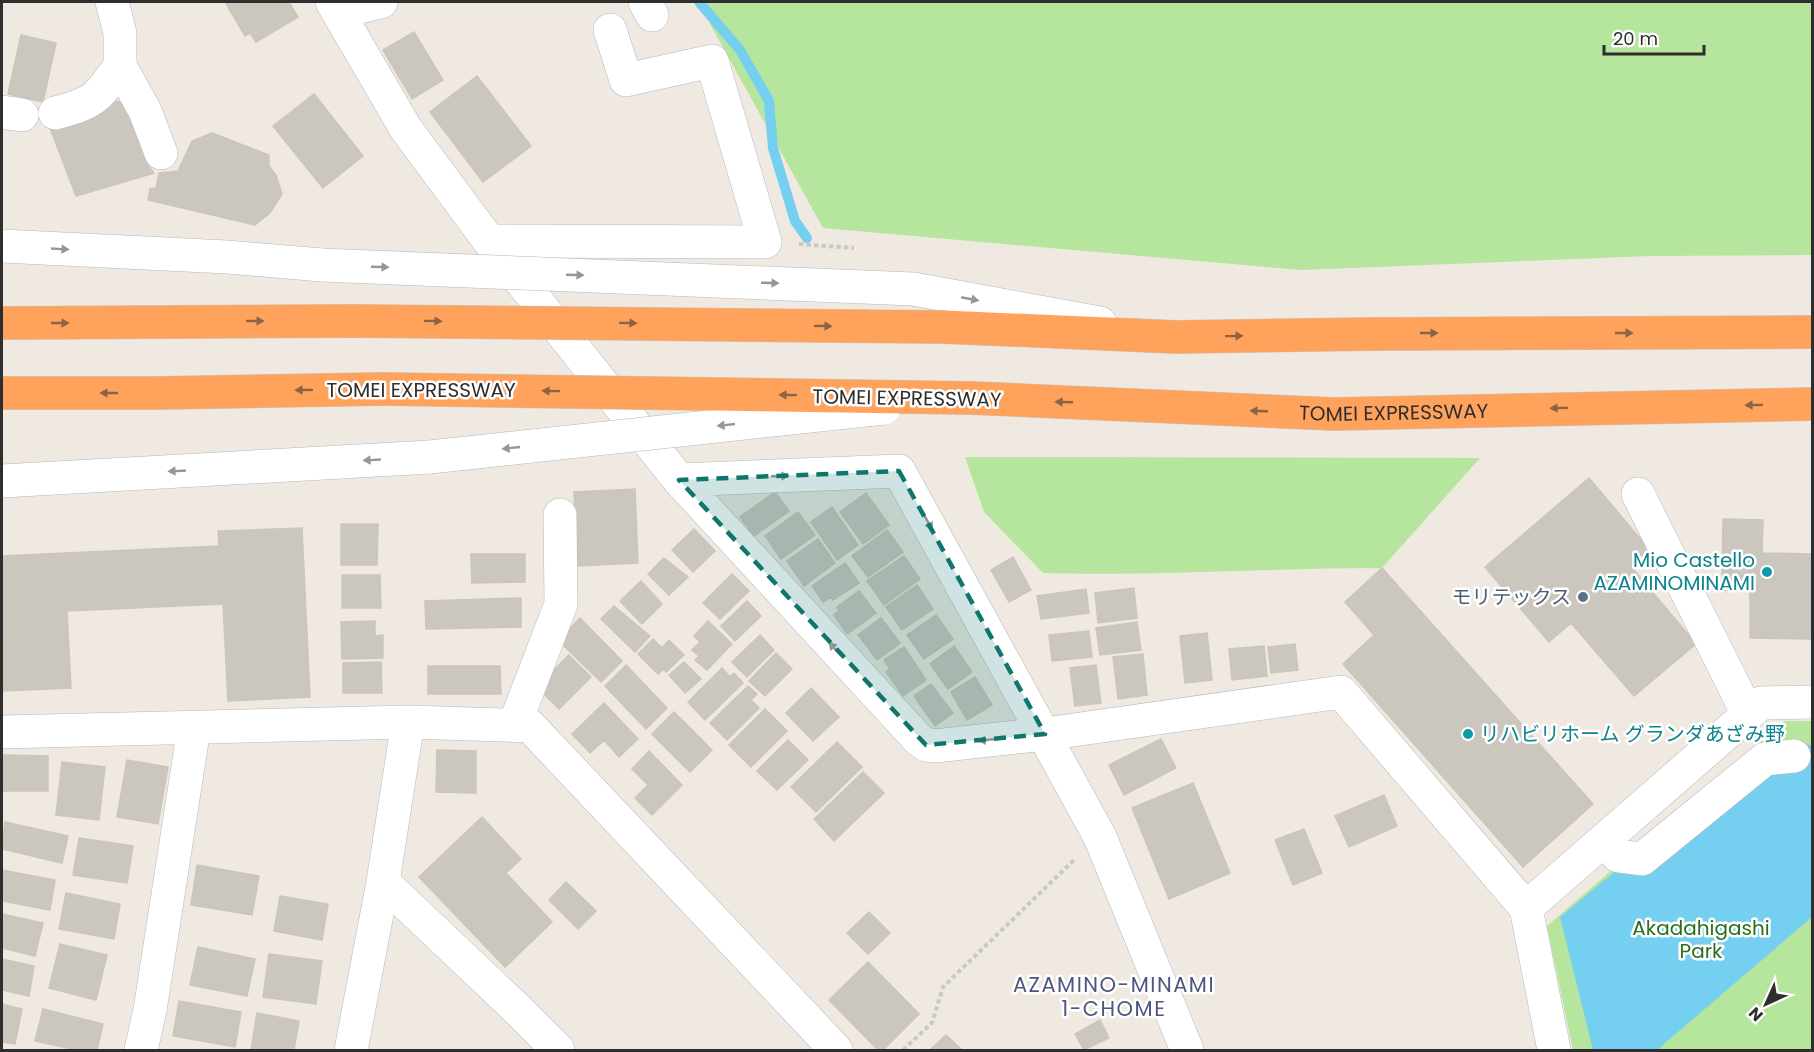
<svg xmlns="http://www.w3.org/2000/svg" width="1814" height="1052" viewBox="0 0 1814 1052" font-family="Poppins,'Noto Sans JP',sans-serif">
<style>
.green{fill:#b6e59e}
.water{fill:#75cff0}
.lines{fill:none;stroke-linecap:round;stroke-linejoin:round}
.stream{stroke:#75cff0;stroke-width:10}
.building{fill:#cbc7bf;stroke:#cbc5ba;stroke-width:1.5}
.minor-casing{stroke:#b4b7c1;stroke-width:34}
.highway-casing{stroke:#c9c9c9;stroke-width:34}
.path{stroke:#c9c9c9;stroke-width:4;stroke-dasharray:4.5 3;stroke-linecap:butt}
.minor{stroke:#fff;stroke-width:33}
.highway{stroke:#ffa35c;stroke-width:33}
.minor-bridge-casing{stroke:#b4b7c1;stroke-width:34;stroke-linecap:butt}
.highway-bridge-casing{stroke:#c9c9c9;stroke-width:34;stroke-linecap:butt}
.minor-bridge{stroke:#fff;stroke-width:33}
.highway-bridge{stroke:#ffa35c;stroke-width:33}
.oneway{fill:#969696}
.oneway2{fill:#8c6343}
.marked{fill:#0f766e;fill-opacity:0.2;stroke:#0f766e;stroke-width:4.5;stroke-dasharray:12 8;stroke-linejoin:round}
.culture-dot{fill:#0f9aa8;stroke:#fff;stroke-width:2}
.service-dot{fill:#5c6f8a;stroke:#fff;stroke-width:2}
.labels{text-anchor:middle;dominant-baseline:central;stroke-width:5;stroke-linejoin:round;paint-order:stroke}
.street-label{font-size:20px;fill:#2e2e2e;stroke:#fff}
.culture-label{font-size:20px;fill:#0d838f;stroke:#fff;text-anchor:end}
.service-label{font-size:20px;fill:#4e5e75;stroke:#fff;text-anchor:end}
.park-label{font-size:20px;fill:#2c6e1b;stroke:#fff}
.neighbourhood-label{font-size:21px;letter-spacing:1.5px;fill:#4d5680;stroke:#fff}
</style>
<rect width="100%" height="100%" fill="#efe9e1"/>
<!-- green -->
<path class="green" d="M705,2H1812V255L1650,256L1301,270L823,228L710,24Z
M965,457L1480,458L1382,568C1269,568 1156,576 1043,573L984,512Z
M1785,721H1812V1050H1573L1547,926Z"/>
<!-- water -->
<path class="water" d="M1769,744L1812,745V917L1657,1050H1593L1560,917Z"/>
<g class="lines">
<!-- stream -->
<path class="stream" d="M699,2L740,50L769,101L773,148L795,221L807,238"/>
</g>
<!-- building -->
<path class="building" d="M225,2H289L298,17L256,42L250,33L245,36Z
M414,32L443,80L412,99L383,50Z
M21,35L56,43L43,102L8,94Z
M477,76L531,146L483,182L430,112Z
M314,94L363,156L323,188L273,126Z
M121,101L136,122L147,164L154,173L76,196L50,128L107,103Z
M212,133L269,155V166L276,175L282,194L270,213L255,225L148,200L150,189L156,188L159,173L178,171L192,141Z
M1589,478L1653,554L1634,570L1696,644L1634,696L1571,623L1549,642L1485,567Z
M635,489L638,563L577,566L574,492Z
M775,492L789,511L754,536L740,517Z
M866,493L889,525L863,544L840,512Z
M832,507L858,545L837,560L811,522Z
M798,512L815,535L781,559L765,536Z
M1723,519L1763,520L1762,553L1812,554V639L1750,638V590H1722Z
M341,524H378L377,565H341Z
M302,528L310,697L228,701L223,604L67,611L71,688L3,691L2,556L219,546L218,531Z
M694,529L715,551L693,572L672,550Z
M887,530L903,552L868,577L852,556Z
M818,539L835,563L804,586L787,561Z
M471,554H525V582L472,583Z
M904,556L920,579L884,605L867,581Z
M1013,557L1031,590L1009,602L991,570Z
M664,558L688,577L669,595L648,574Z
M845,563L859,583L833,600L831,597L823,602L812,586Z
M1382,568L1593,804L1523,867L1343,664L1374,635L1345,602Z
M732,574L749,591L720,619L703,603Z
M342,575H380L381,608H342Z
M641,581L662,604L642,624L620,601Z
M917,585L933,609L902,630L886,607Z
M1134,588L1137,618L1098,623L1095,593Z
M1086,589L1089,613L1041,619L1037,596Z
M859,591L876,613L847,634L834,615L839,611L837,607Z
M521,598V627L426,629L425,601Z
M747,601L761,616L735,641L721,626Z
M614,606L650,636L635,652L601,619Z
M936,615L953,639L924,659L907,635Z
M580,618L622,661L601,682L558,640Z
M881,618L900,643L877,660L858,635Z
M375,621V636L383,635V658L342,659L341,622Z
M708,621L732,644L707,670L695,660L699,656L692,650L700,642L694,636Z
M1137,622L1141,650L1100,655L1096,628Z
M1089,631L1092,657L1052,661L1049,635Z
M1207,633L1212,680L1185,683L1180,636Z
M760,635L774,650L747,677L732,662Z
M653,639L662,648L669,640L684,655L666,672L664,669L658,674L638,654Z
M1295,644L1298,670L1271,673L1268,647Z
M954,646L972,672L948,689L930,664Z
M1264,646L1267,676L1232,680L1229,649Z
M904,647L926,680L903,696L886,672L890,669L884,660Z
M776,653L792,669L765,696L749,681Z
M1143,654L1147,695L1118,699L1113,657Z
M569,655L591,677L559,709L540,690L546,678Z
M381,662L382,693H343V663Z
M684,662L701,679L685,693L669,675Z
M626,665L667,708L646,729L605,686Z
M1096,665L1101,703L1075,706L1070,668Z
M428,666H500L501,694H428Z
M722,668L730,677L734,673L743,683L705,720L688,702Z
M975,677L992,705L967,720L951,692Z
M931,684L953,713L935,726L914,696Z
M748,686L757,694L751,700L759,708L727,740L710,723Z
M811,688L839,717L813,741L786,713Z
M604,703L638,739L619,757L604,740L590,753L572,734Z
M765,709L787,731L751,767L729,745Z
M674,712L712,750L690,772L652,734Z
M1161,739L1176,768L1124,795L1109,765Z
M788,740L808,760L777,790L757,771Z
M837,742L862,767L816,812L791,787Z
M437,750L476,751V793L436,792Z
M649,751L682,785L652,815L635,798L648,785L632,769Z
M2,755L48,756V791H2Z
M127,760L168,767L158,824L117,817Z
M62,762L105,767L99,820L56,815Z
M863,772L884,793L834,841L814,819Z
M1193,783L1230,873L1169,899L1132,808Z
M1384,795L1397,826L1349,847L1335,816Z
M482,817L521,859L506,873L552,922L505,967L419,877Z
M5,822L68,836L62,863L2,849Z
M1304,829L1322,873L1293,885L1275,840Z
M79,838L133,846L127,883L73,875Z
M197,865L259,876L252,915L191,905Z
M2,870L55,880L50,910L2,901Z
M566,882L596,911L578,929L549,900Z
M66,893L120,904L114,939L59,929Z
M280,896L328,904L322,940L274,931Z
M869,912L890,933L868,954L847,933Z
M2,914L43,923L35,956L2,948Z
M60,944L107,955L96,1000L49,988Z
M198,947L255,959L247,996L190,985Z
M269,954L322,961L316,1004L263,997Z
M2,959L34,966L29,996L2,990Z
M868,962L919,1014L883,1050H878L829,1000Z
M179,1001L241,1012L235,1047L173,1036Z
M2,1004L22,1009L15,1044L2,1042Z
M43,1009L103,1024L97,1050H76L35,1041Z
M257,1013L299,1021L294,1050H251Z
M1100,1020L1109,1038L1084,1050L1075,1034Z
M946,1035L962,1050H930Z"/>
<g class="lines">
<defs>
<path id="minor" d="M112,2L120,33V66L145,111L161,153
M332,2L406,129L489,241L679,480L919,740L926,745L935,746L1045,734L1341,692L1526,908L1554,1050
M645,2L652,15
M338,12L381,2
M2,112L22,115
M55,113C94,103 97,99 120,66
M489,241L765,242L712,61L626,80L610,30
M2,246L227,257L322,265
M913,289L1100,323
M679,480L899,471L1100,837L1187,1050
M2,481L430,457
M1638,494L1748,714
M514,726L561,604L560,515
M2,732L408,722L530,726L836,1050
M1604,840L1618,856L1642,859L1765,759L1794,756
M383,882L516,1008L558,1050
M1526,908L1761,703L1812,702
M141,1050L150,1010L194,728
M351,1050L383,882L408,722"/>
<g id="highway">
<path d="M2,323L354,321"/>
<path d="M944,327L1176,337L1375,334L1812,332"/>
<path d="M2,393H157L384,389"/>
<path id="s1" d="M972,398L1334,414L1812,404"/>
</g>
</defs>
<!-- minor casing -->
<use href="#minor" class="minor-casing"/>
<!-- highway casing -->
<use href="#highway" class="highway-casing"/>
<!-- path -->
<path class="path" d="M799,244L854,248
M903,1050L932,1023L943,987L1074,860"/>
<!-- minor -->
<use href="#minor" class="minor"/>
<!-- highway -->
<use href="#highway" class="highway"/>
<defs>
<path id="minor-bridge" d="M322,265L913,289
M430,457L884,408"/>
<path id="highway-bridge" d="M354,321L944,327
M384,389L972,398"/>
</defs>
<!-- minor-bridge casing -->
<use href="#minor-bridge" class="minor-bridge-casing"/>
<!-- highway-bridge casing -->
<use href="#highway-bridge" class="highway-bridge-casing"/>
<!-- minor-bridge -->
<use href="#minor-bridge" class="minor-bridge"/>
<!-- highway-bridge -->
<use href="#highway-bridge" class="highway-bridge"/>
</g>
<!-- one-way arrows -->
<defs><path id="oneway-solid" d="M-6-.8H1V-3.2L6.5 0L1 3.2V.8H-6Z" transform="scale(1.5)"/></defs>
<g class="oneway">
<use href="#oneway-solid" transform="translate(60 249) rotate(3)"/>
<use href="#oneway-solid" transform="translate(380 267) rotate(2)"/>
<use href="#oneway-solid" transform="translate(575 275) rotate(2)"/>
<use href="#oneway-solid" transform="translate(770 283) rotate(2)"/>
<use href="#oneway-solid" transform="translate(970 299) rotate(11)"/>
<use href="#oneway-solid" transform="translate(726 425) rotate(174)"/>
<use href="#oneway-solid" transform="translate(511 448) rotate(174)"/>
<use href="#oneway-solid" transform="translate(372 460) rotate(177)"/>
<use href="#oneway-solid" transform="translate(177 471) rotate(177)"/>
<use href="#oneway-solid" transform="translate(780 476) rotate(-2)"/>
<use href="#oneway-solid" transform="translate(928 522) rotate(61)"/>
<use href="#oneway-solid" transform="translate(835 649) rotate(-133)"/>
<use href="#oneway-solid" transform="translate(987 740) rotate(174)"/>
</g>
<g class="oneway2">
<use href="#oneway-solid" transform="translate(255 321)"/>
<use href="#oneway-solid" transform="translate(433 321) rotate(1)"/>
<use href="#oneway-solid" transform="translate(60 323)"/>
<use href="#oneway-solid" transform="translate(628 323) rotate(1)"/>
<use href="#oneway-solid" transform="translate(823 326) rotate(1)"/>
<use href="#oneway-solid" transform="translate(1429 333)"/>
<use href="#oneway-solid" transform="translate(1624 333)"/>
<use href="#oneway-solid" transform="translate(1234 336) rotate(-1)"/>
<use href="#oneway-solid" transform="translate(304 390) rotate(179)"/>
<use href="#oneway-solid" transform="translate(551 391) rotate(-179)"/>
<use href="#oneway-solid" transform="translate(109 393) rotate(-180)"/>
<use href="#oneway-solid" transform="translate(788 395) rotate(-179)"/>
<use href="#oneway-solid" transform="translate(1064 402) rotate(-178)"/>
<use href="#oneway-solid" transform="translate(1754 405) rotate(179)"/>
<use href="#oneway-solid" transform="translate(1559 408) rotate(179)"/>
<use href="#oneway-solid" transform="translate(1259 411) rotate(-178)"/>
</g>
<!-- marked area -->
<path class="marked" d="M899,471L1045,734L926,745L679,480Z"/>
<!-- markers -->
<g class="culture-dot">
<circle cx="1767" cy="572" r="6"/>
<circle cx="1468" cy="734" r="6"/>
</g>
<circle class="service-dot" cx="1583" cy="597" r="6"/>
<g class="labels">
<!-- street labels -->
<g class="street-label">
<text x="421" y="390">TOMEI EXPRESSWAY</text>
<text transform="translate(907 398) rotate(1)">TOMEI EXPRESSWAY</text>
<text stroke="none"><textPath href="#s1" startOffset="422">TOMEI EXPRESSWAY</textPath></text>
</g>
<!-- culture labels -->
<g class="culture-label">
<text x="1755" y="560">Mio Castello<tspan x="1755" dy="23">AZAMINOMINAMI</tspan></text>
<text x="1480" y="734" text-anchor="start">リハビリホーム グランダあざみ野</text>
</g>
<!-- service labels -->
<g class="service-label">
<text x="1571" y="597">モリテックス</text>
</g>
<!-- park labels -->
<g class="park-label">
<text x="1701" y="928">Akadahigashi<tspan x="1701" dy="23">Park</tspan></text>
</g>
<!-- neighbourhood labels -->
<g class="neighbourhood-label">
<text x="1114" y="984">AZAMINO-MINAMI<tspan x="1114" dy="24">1-CHOME</tspan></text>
</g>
</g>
<!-- border -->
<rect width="1814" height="1052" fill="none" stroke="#2e2e2e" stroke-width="6"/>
<!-- north arrow -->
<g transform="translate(1766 1004) rotate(225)" stroke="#ffffff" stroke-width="4.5" paint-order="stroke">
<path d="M0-4.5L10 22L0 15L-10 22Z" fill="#2e2e2e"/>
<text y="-9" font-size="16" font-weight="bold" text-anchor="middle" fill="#2e2e2e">N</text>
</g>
<!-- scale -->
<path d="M1604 45v9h100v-9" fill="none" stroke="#2e2e2e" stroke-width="3"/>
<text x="1613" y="45" font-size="18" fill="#2e2e2e" stroke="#ffffff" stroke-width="4.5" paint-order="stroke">20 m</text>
</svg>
